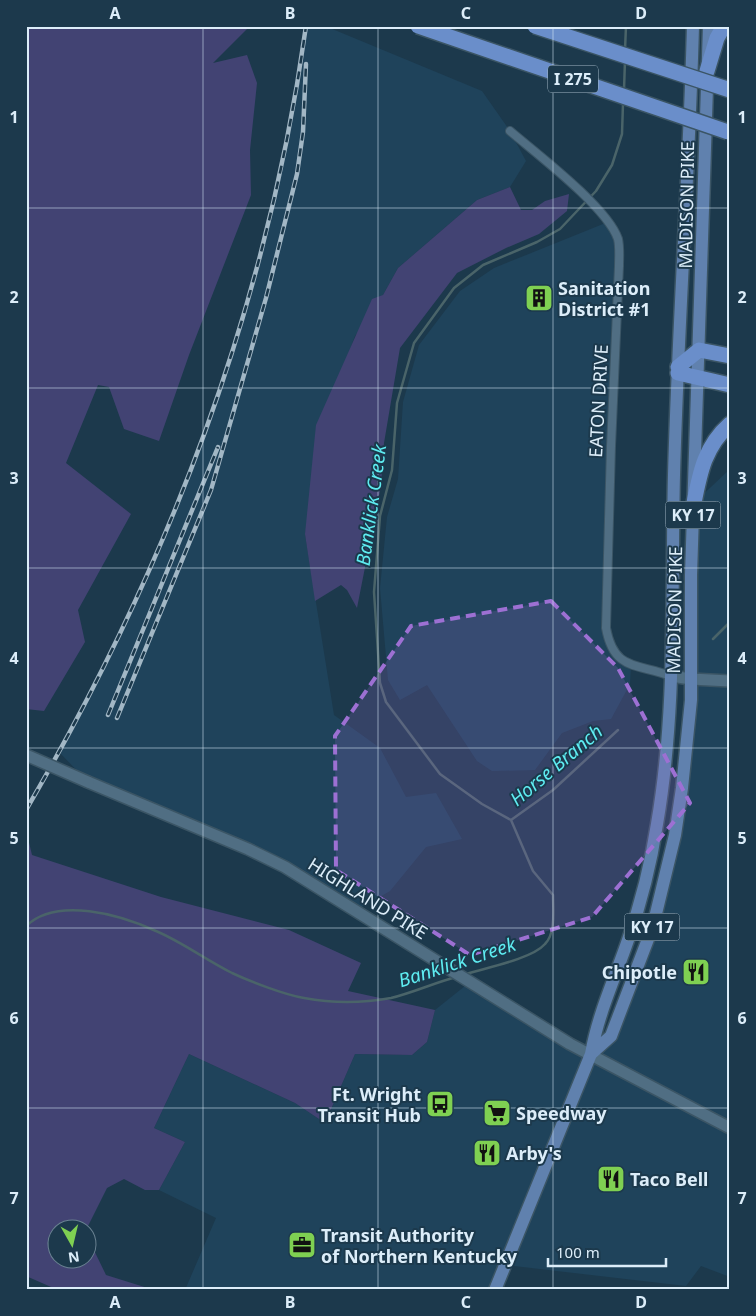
<svg xmlns="http://www.w3.org/2000/svg" width="756" height="1316" viewBox="0 0 756 1316" font-family="'Noto Sans',sans-serif">
<style>
.built{fill:#1f435b}
.green{fill:#424373}
.lines{fill:none;stroke-linecap:round;stroke-linejoin:round}
.stream{stroke:#4a6469;stroke-width:2.5}
.street-casing{stroke:#3b5565;stroke-width:10}
.secondary-casing{stroke:#3b5565;stroke-width:14}
.primary-casing{stroke:#3b5565;stroke-width:15}
.highway-casing{stroke:#3b5565;stroke-width:18}
.street{stroke:#506e83;stroke-width:8}
.secondary{stroke:#506e83;stroke-width:11}
.primary{stroke:#6081ae;stroke-width:12}
.highway{stroke:#6a8eca;stroke-width:15}
.rail-casing{stroke:#a2b7c5;stroke-width:4.5}
.rail{stroke:#1c394c;stroke-width:2.5;stroke-dasharray:8;stroke-linecap:butt}
.secondary-bridge-casing{stroke:#3b5565;stroke-width:14;stroke-linecap:butt}
.highway-bridge-casing{stroke:#3b5565;stroke-width:18;stroke-linecap:butt}
.secondary-bridge{stroke:#506e83;stroke-width:11}
.highway-bridge{stroke:#6a8eca;stroke-width:15}
.marked{fill:#9d70d3;fill-opacity:0.2;stroke:#9d70d3;stroke-width:4;stroke-dasharray:10 6;stroke-linejoin:round}
.grid{fill:none;stroke:#dcedf9;stroke-width:1;stroke-opacity:0.55}
.labels{text-anchor:middle;dominant-baseline:central;stroke-width:4;stroke-linejoin:round;paint-order:stroke}
.shield{fill:#1c394c;stroke:#a2b7c5;stroke-width:1}
.shield-label{font-size:16px;font-weight:bold;fill:#dcedf9}
.street-label{font-size:18px;fill:#dcedf9;stroke:#1c394c}
.poi-label{font-size:18px;font-weight:bold;fill:#dcedf9;stroke:#1c394c;text-anchor:start}
.water-label{font-size:19px;font-style:italic;fill:#5eecf1;stroke:#1c394c}
.neatline{fill:none;stroke:#dcedf9;stroke-width:2}
.grid-label{font-size:16px;text-anchor:middle;font-weight:bold;fill:#dcedf9}
</style>
<rect width="100%" height="100%" fill="#1c394c"/>
<!-- built -->
<path class="built" d="M306,26H325L482,91L510,131L526,161L510,187L477,200L398,268L383,295L355,336L348,355L305,534L334,715L380,748L406,797L436,793L462,839L426,847L390,891L355,911L285,867L88,782L60,753L94,690L151,571L211,418L239,330L275,196L291,116Z
M608,222L618,241L608,640L631,665L630,684L611,719L593,721L562,733L535,770L492,771L477,761L427,685L400,700L388,680L380,588L387,517L398,479L403,402L419,345L460,291L494,268Z
M730,469V1277L701,1266L686,1286L505,1265L495,1290H185L216,1218L159,1190L185,1142L154,1128L189,1054L295,1103L325,1123L355,1054L412,1055L427,1042L435,1010L470,982L591,1054L611,1036L635,976L682,788L694,503Z"/>
<!-- green -->
<path class="green" d="M26,26H250L213,63L247,55L257,83L250,150L251,195L189,355L159,441L124,429L109,387L98,385L66,463L131,514L78,610L85,642L44,711L26,709Z
M510,187L521,210H532L545,201L569,194L567,211L539,234L506,248L457,273L400,348L384,443L381,486L357,608L347,590L341,585L315,601L305,534L316,425L372,299L383,295L398,268L477,200Z
M26,830L32,855L161,897L289,930L361,963L348,991L435,1010L427,1042L412,1055L355,1054L325,1123L295,1103L189,1054L154,1128L185,1142L159,1190H145L124,1179L107,1188L87,1228H58V1258H88V1238L106,1275L154,1290H58L26,1276Z"/>
<g class="lines">
<!-- stream -->
<path class="stream" d="M625,50L626,26
M624,90L625,60
M713,639L730,622
M511,820L553,790L618,730
M26,926C57,896 121,915 156,931C182,942 206,960 232,973C249,981 285,995 304,998C331,1003 363,1003 391,998C412,993 434,983 456,977
M466,974C485,968 532,959 545,944C556,933 553,909 553,895L533,871L511,820L482,804L440,774L386,702L380,683L374,592L380,516L392,470L397,403L414,343L454,288L483,265L537,242L560,229L596,191L612,165L622,134L623,103"/>
<defs>
<path id="street" d="M510,131C537,154 607,207 618,239C620,248 619,258 619,266L611,446L606,628C614,672 638,663 671,676"/>
<path id="secondary" d="M671,676L691,679L730,681
M88,782L248,849L285,867L570,1044L730,1128"/>
<path id="primary" d="M591,1054L611,1036L653,926L675,835L682,788L691,700V575L709,26
M495,1290L591,1054C598,1014 615,978 628,940C641,903 651,863 657,824C677,708 671,591 674,475C678,325 689,176 693,26"/>
<path id="highway" d="M707,71L717,38L724,26
M678,367L699,350L730,356
M678,373L730,385
M694,503C700,472 705,446 730,424"/>
</defs>
<!-- street casing -->
<use href="#street" class="street-casing"/>
<!-- secondary casing -->
<use href="#secondary" class="secondary-casing"/>
<!-- primary casing -->
<use href="#primary" class="primary-casing"/>
<!-- highway casing -->
<use href="#highway" class="highway-casing"/>
<!-- street -->
<use href="#street" class="street"/>
<!-- secondary -->
<use href="#secondary" class="secondary"/>
<!-- primary -->
<use href="#primary" class="primary"/>
<!-- highway -->
<use href="#highway" class="highway"/>
<defs>
<path id="rail" d="M108,715L218,447
M117,718L211,490L266,298L297,174L303,132L306,64
M26,810C169,565 267,308 306,26"/>
</defs>
<!-- rail casing -->
<use href="#rail" class="rail-casing"/>
<!-- rail -->
<use href="#rail" class="rail"/>
<defs>
<path id="secondary-bridge" d="M26,755L88,782"/>
<path id="highway-bridge" d="M418,26L728,132
M535,26L730,90"/>
</defs>
<!-- secondary-bridge casing -->
<use href="#secondary-bridge" class="secondary-bridge-casing"/>
<!-- highway-bridge casing -->
<use href="#highway-bridge" class="highway-bridge-casing"/>
<!-- secondary-bridge -->
<use href="#secondary-bridge" class="secondary-bridge"/>
<!-- highway-bridge -->
<use href="#highway-bridge" class="highway-bridge"/>
</g>
<!-- marked area -->
<path class="marked" d="M551,601L618,668L690,803L592,917L470,955L336,870L335,736L411,626Z"/>
<!-- grid -->
<path class="grid" d="M203,26V1290M378,26V1290M553,26V1290M26,208H730M26,388H730M26,568H730M26,748H730M26,928H730M26,1108H730"/>
<!-- icons -->
<defs>
<symbol id="building-square" viewBox="-11 -11 22 22"><rect x="-9" y="-9" width="18" height="18" rx="4" fill="#7fd052" stroke="#1c394c"/><path d="M-4-6H4V6H1V3H-1V6H-4ZM-2.5-4.3h1.7v1.8h-1.7ZM.8-4.3h1.7v1.8H.8ZM-2.5-1h1.7V.8h-1.7ZM.8-1h1.7V.8H.8Z" fill="#111"/></symbol>
<symbol id="restaurant-square" viewBox="-11 -11 22 22"><rect x="-9" y="-9" width="18" height="18" rx="4" fill="#7fd052" stroke="#1c394c"/><path d="M-5-6h1v4h1v-4h1v4h1v-4h1v5L-1.5 .5V6h-2V.5L-5-1ZM5-6V6H3V1.5H1.5Q1.5-4 5-6Z" fill="#111"/></symbol>
<symbol id="bus-square" viewBox="-11 -11 22 22"><rect x="-9" y="-9" width="18" height="18" rx="4" fill="#7fd052" stroke="#1c394c"/><path d="M-5-6H5V4H4V6H2V4H-2V6H-4V4H-5ZM-3.5-4V0h7V-4ZM-3.5 1.2v1.5H-2V1.2ZM2 1.2v1.5H3.5V1.2Z" fill="#111"/></symbol>
<symbol id="supermarket-square" viewBox="-11 -11 22 22"><rect x="-9" y="-9" width="18" height="18" rx="4" fill="#7fd052" stroke="#1c394c"/><path d="M-6-5.5h2.5l.6 2H6L4.5 2H-2.5L-4.4-4H-6ZM-1.5 3.2a1.3 1.3 0 1 0 .1 0ZM3 3.2a1.3 1.3 0 1 0 .1 0Z" fill="#111"/></symbol>
<symbol id="office-square" viewBox="-11 -11 22 22"><rect x="-9" y="-9" width="18" height="18" rx="4" fill="#7fd052" stroke="#1c394c"/><path d="M-6-3h4V-5.5h4V-3h4V5H-6ZM-1-4.5V-3h2v-1.5ZM-6 0V1H6V0Z" fill="#111"/></symbol>
</defs>
<g fill-rule="evenodd">
<use href="#building-square" x="523" y="282" width="32" height="32"/>
<use href="#restaurant-square" x="680" y="956" width="32" height="32"/>
<use href="#bus-square" x="424" y="1088" width="32" height="32"/>
<use href="#supermarket-square" x="481" y="1097" width="32" height="32"/>
<use href="#restaurant-square" x="471" y="1137" width="32" height="32"/>
<use href="#restaurant-square" x="595" y="1163" width="32" height="32"/>
<use href="#office-square" x="286" y="1229" width="32" height="32"/>
</g>
<g class="labels">
<!-- shield labels -->
<g class="shield">
<rect x="548" y="65.5" width="50" height="27" rx="4"/>
<rect x="665.5" y="501.5" width="55" height="27" rx="4"/>
<rect x="624.5" y="913.5" width="55" height="27" rx="4"/>
</g>
<g class="shield-label">
<text x="573" y="79">I 275</text>
<text x="693" y="515">KY 17</text>
<text x="652" y="927">KY 17</text>
</g>
<!-- street labels -->
<g class="street-label">
<text transform="translate(686 205) rotate(-89)">MADISON PIKE</text>
<text transform="translate(598 401) rotate(-87)">EATON DRIVE</text>
<text transform="translate(674 610) rotate(-89)">MADISON PIKE</text>
<text transform="translate(368 898) rotate(32)">HIGHLAND PIKE</text>
</g>
<!-- poi labels -->
<g class="poi-label">
<text x="558" y="288">Sanitation<tspan x="558" dy="21">District #1</tspan></text>
<text x="677" y="972" text-anchor="end">Chipotle</text>
<text x="421" y="1094" text-anchor="end">Ft. Wright<tspan x="421" dy="21">Transit Hub</tspan></text>
<text x="516" y="1113">Speedway</text>
<text x="506" y="1153">Arby's</text>
<text x="630" y="1179">Taco Bell</text>
<text x="321" y="1235">Transit Authority<tspan x="321" dy="21">of Northern Kentucky</tspan></text>
</g>
<!-- water labels -->
<g class="water-label">
<text transform="translate(371 505) rotate(-82)">Banklick Creek</text>
<text transform="translate(556 765) rotate(-40)">Horse Branch</text>
<text transform="translate(457 962) rotate(-18)">Banklick Creek</text>
</g>
</g>
<!-- border -->
<rect width="756" height="1316" fill="none" stroke="#1c394c" stroke-width="55"/>
<!-- north arrow -->
<g transform="translate(72 1244) rotate(172)"><circle r="24" fill="#1c394c" stroke="#698191"/>
<path d="M0-4L9 19L0 12L-9 19Z" fill="#7fd052"/>
<text y="-8" font-size="14" font-weight="bold" text-anchor="middle" fill="#dcedf9">N</text>
</g>
<!-- scale -->
<path d="M548 1258v8h118v-8" fill="none" stroke="#dcedf9" stroke-width="2.5"/>
<text x="556" y="1258" font-size="15" fill="#dcedf9" stroke="#1c394c" stroke-width="4" paint-order="stroke">100 m</text>
<rect x="28" y="28" width="700" height="1260" class="neatline"/>
<g class="grid-label">
<text x="115" y="19">A</text>
<text x="290" y="19">B</text>
<text x="466" y="19">C</text>
<text x="641" y="19">D</text>
<text x="14" y="123">1</text>
<text x="742" y="123">1</text>
<text x="14" y="303">2</text>
<text x="742" y="303">2</text>
<text x="14" y="484">3</text>
<text x="742" y="484">3</text>
<text x="14" y="664">4</text>
<text x="742" y="664">4</text>
<text x="14" y="844">5</text>
<text x="742" y="844">5</text>
<text x="14" y="1024">6</text>
<text x="742" y="1024">6</text>
<text x="14" y="1204">7</text>
<text x="742" y="1204">7</text>
<text x="115" y="1308">A</text>
<text x="290" y="1308">B</text>
<text x="466" y="1308">C</text>
<text x="641" y="1308">D</text>
</g>
</svg>
